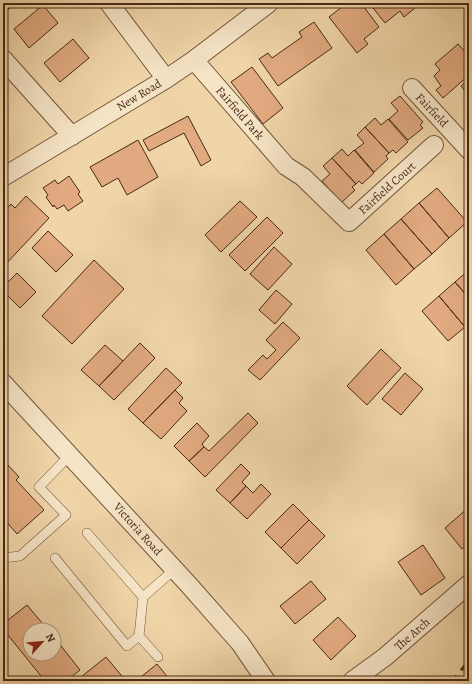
<svg xmlns="http://www.w3.org/2000/svg" width="472" height="684" viewBox="0 0 472 684" font-family="Alegreya,serif">
<style>
.building{fill:#e1aa80;stroke:#482917}
.lines{fill:none;stroke-linecap:round;stroke-linejoin:round}
.service-casing{stroke:#72543b;stroke-width:10}
.minor-casing{stroke:#72543b;stroke-width:20}
.service{stroke:#f5e4c6;stroke-width:9}
.minor{stroke:#f5e4c6;stroke-width:18}
.rail{stroke:#482917;stroke-width:3;stroke-dasharray:7 7;stroke-linecap:butt}
.labels{text-anchor:middle;dominant-baseline:central;stroke-width:3.5;stroke-linejoin:round;paint-order:stroke}
.street-label{font-size:12px;fill:#482917;stroke:#f5e4c6}
</style>
<rect width="100%" height="100%" fill="#f0d5a8"/>
<filter id="stains"><feTurbulence type="fractalNoise" baseFrequency=".005" numOctaves="4"/><feColorMatrix values="0 0 0 0 .2 0 0 0 0 .09 0 0 0 0 .02 0 0 0 .5 -.17"/></filter>
<radialGradient id="worn" r=".72"><stop offset=".6" stop-color="#630" stop-opacity="0"/><stop offset="1" stop-color="#630" stop-opacity=".3"/></radialGradient>
<!-- building -->
<path class="building" d="M3,3H16L3,14Z
M347,3L351,7L356,3H361L379,27L364,39L368,44L357,53L329,17Z
M369,3H411L415,8L404,17L400,11L385,23Z
M43,5L58,23L29,48L14,29Z
M314,22L332,48L278,86L259,59L268,53L272,58L302,37L299,32Z
M73,39L89,58L60,82L44,63Z
M458,44L469,56V75L443,98L436,90L441,86L434,76L440,70L435,64Z
M252,67L283,108L263,124L231,82Z
M469,79V96L461,86Z
M400,96L423,122L420,125L423,128L408,140L389,119L398,111L391,103Z
M188,116L211,160L201,166L184,133L149,151L143,140Z
M375,118L381,125L388,119L408,142L396,153L393,150L389,153L365,127Z
M365,127L389,153L386,156L388,159L374,172L355,150L364,143L357,135Z
M138,140L158,177L127,195L118,178L102,187L90,167Z
M342,149L348,156L354,150L374,173L362,184L359,181L356,184L332,158Z
M332,158L356,184L352,187L355,190L341,203L322,181L330,174L323,166Z
M69,176L80,192L78,194L83,201L68,211L64,205L57,209L54,205L53,207L46,197L48,195L43,188L55,180L58,184Z
M437,188L467,222L449,238L419,203Z
M26,196L49,218L3,267V221L7,216L3,213L11,204L15,208Z
M240,201L257,217L221,252L205,235Z
M419,203L449,238L432,254L401,219Z
M267,217L283,233L245,271L229,255Z
M401,219L432,254L414,269L384,234Z
M48,231L73,255L56,272L32,248Z
M384,234L414,269L396,285L366,250Z
M274,247L292,264L268,290L250,274Z
M94,260L124,289L72,344L42,316Z
M469,270V298L455,282Z
M17,273L36,292L20,308L3,291V287Z
M455,282L469,298V323L465,327L439,296Z
M276,290L292,304L275,324L259,310Z
M439,296L465,327L448,341L422,311Z
M283,322L300,338L260,380L248,370L263,355L267,359L276,350L266,340Z
M140,343L155,358L114,400L99,386Z
M105,345L123,361L99,386L81,370Z
M381,349L401,368L367,405L347,386Z
M166,368L182,383L143,423L128,409Z
M405,373L423,389L401,415L382,399Z
M175,390L183,398L179,403L187,411L161,439L143,423Z
M248,413L258,423L205,477L189,461L204,447L209,451Z
M197,423L209,436L202,444L204,447L189,461L174,446Z
M7,464L19,477L16,480L44,510L17,534L3,518V468Z
M241,464L250,473L242,482L246,486L230,503L216,490Z
M261,484L271,494L247,519L230,503L246,486L253,493Z
M293,504L309,520L281,548L265,532Z
M469,507V543L462,549L445,528Z
M309,520L325,536L297,564L281,548Z
M423,545L445,578L421,595L398,562Z
M311,581L326,599L295,624L280,606Z
M27,605L48,630H30V654H54V637L80,670L66,681H45L3,629V624Z
M338,617L356,636L331,660L313,640Z
M106,657L126,681H85L81,677Z
M157,664L171,681H136Z"/>
<g class="lines">
<defs>
<path id="service" d="M3,558L20,556L66,515L39,487L70,455
M55,558L127,646L139,636L143,597L87,533
M143,597L175,569
M139,636L158,657"/>
<path id="minor" d="M109,3L166,79
M3,59L72,136
M194,60L286,166L303,177L349,222L434,145
M412,88L469,150
M3,177L166,79L194,60L269,3
M3,383L188,584L240,643L266,681
M352,681L385,657L469,584"/>
</defs>
<!-- service casing -->
<use href="#service" class="service-casing"/>
<!-- minor casing -->
<use href="#minor" class="minor-casing"/>
<!-- service -->
<use href="#service" class="service"/>
<!-- minor -->
<use href="#minor" class="minor"/>
<!-- rail -->
<path class="rail" d="M452,681L469,661"/>
</g>
<g class="labels">
<!-- street labels -->
<g class="street-label">
<text transform="translate(139 95) rotate(-31)">New Road</text>
<text transform="translate(432 110) rotate(47)">Fairfield</text>
<text transform="translate(240 113) rotate(49)">Fairfield Park</text>
<text transform="translate(387 188) rotate(-42)">Fairfield Court</text>
<text transform="translate(138 529) rotate(48)">Victoria Road</text>
<text transform="translate(412 634) rotate(-41)">The Arch</text>
</g>
</g>
<!-- margin -->
<rect width="472" height="684" fill="none" stroke="#f0d5a8" stroke-width="16"/>
<rect x="4" y="4" width="464" height="676" fill="none" stroke="#482917" stroke-width="2"/>
<rect x="8" y="8" width="456" height="668" fill="none" stroke="#482917"/>
<!-- north arrow -->
<g transform="translate(42 642) rotate(63)"><circle r="19" fill="#f5e4c6" stroke="#b09980"/>
<path d="M0-3L7 15L0 10L-7 15Z" fill="#8f2418"/>
<text y="-6" font-size="11" font-weight="bold" text-anchor="middle" fill="#482917">N</text>
</g>
<rect width="100%" height="100%" filter="url(#stains)"/>
<rect width="100%" height="100%" fill="url(#worn)"/>
</svg>
